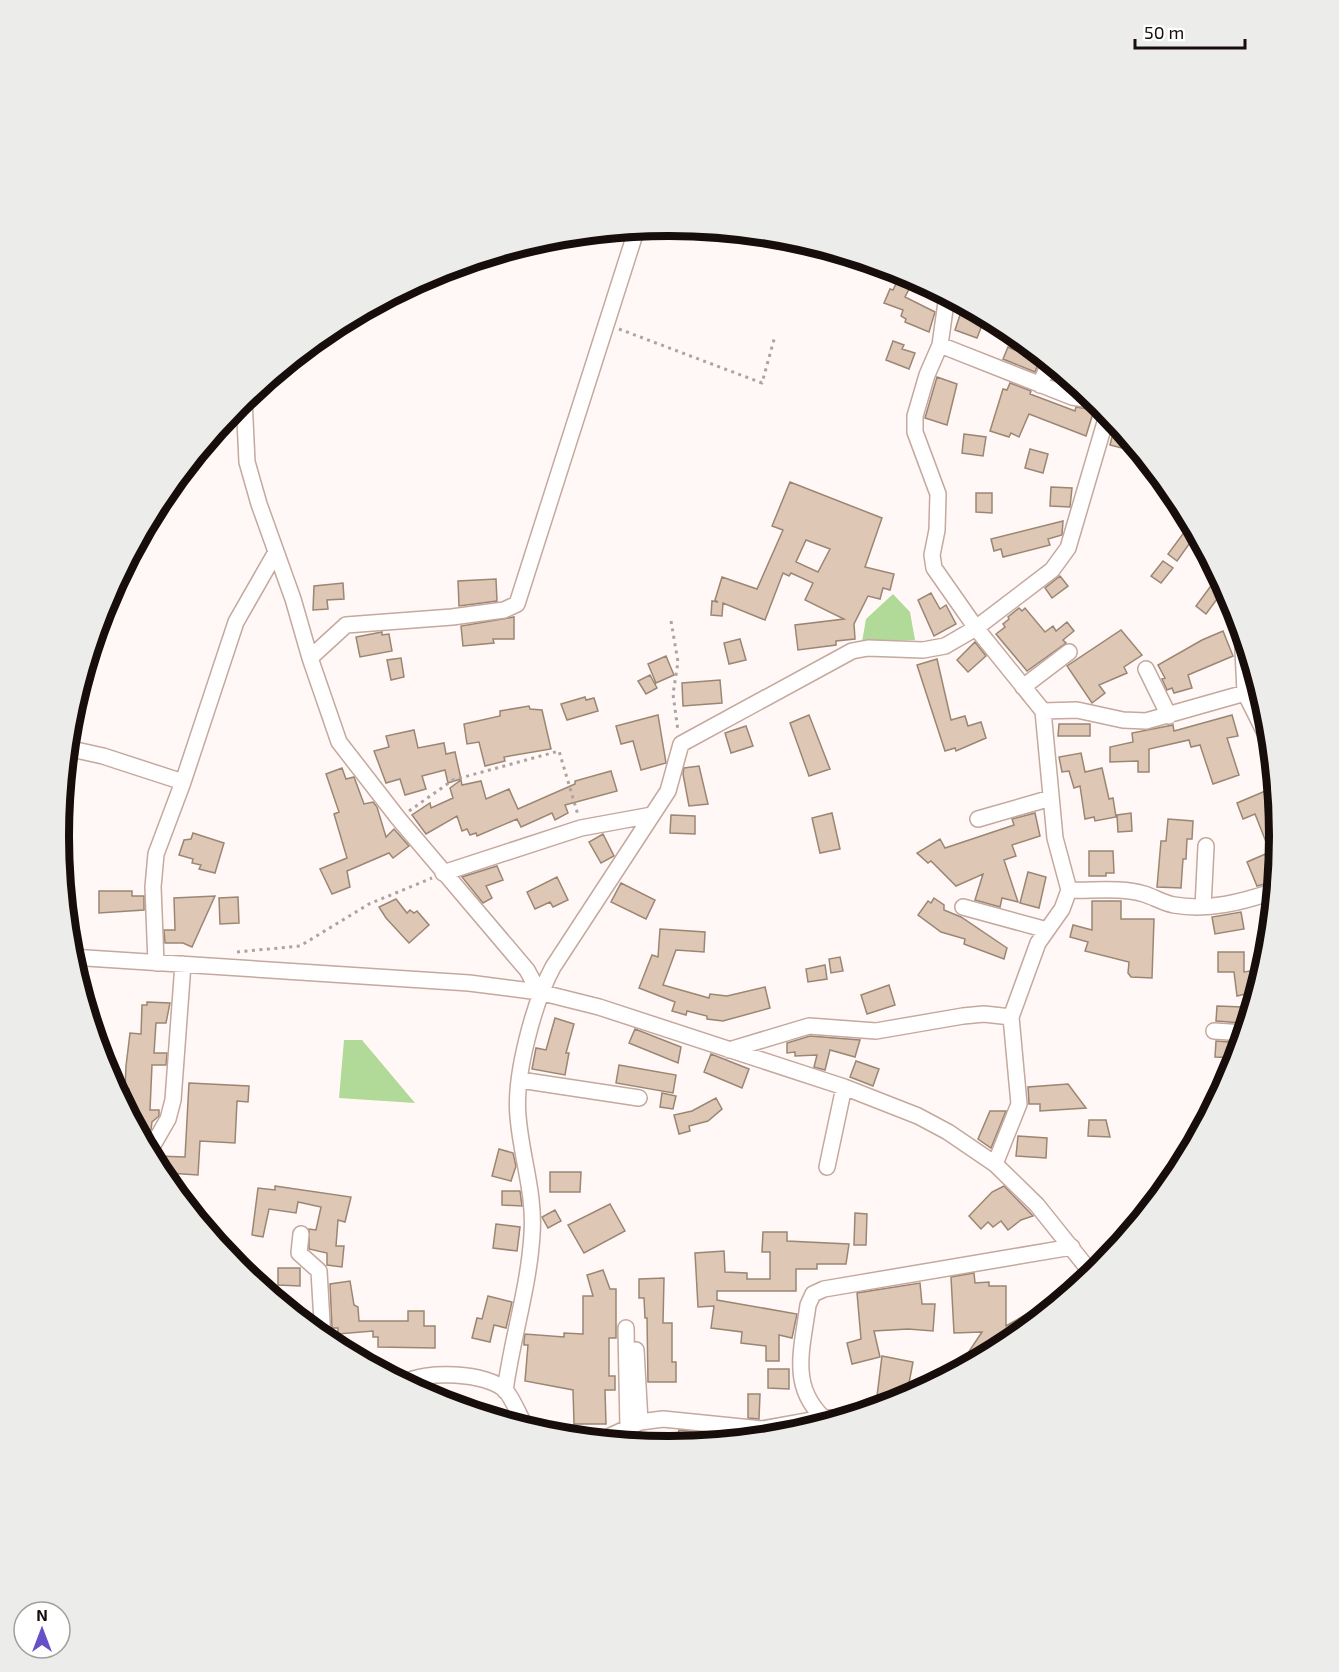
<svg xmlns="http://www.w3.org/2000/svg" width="1339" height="1672" viewBox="0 0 1339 1672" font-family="'Exo 2',sans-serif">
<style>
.green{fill:#b1da98}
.building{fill:#dec7b4;stroke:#9b8673;stroke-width:1.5;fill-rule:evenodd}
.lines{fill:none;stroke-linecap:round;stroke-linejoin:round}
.minor-casing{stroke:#c5a89e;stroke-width:18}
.path{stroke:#aca4a1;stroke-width:3;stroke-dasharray:3 4.5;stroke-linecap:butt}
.minor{stroke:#fff;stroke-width:15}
.rim{fill:none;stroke:#170d0a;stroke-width:8}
</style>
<rect width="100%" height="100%" fill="#fff8f6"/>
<!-- green -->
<path class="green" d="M893,594L910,612L915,640L862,642L866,619Z
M344,1040H362L415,1103L339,1098Z"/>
<!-- building -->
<path class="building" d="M902,271L915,278L905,297L935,312L929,332L905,322L906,319L901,316L903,310L884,303L890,289L893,290Z
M961,312L984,320L977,338L955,330Z
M893,341L904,345L902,349L915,353L909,369L886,360Z
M1008,347L1039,361L1035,372L1003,359Z
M937,377L957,384L947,425L925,418Z
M1010,383L1031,391L1030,394L1075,411L1076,407L1094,410L1086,436L1029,414L1019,437L1011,433L1009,437L990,431L1003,389L1007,390Z
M1116,421L1119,426L1141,453L1110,445Z
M964,434L986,437L983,456L962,453Z
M1030,449L1048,454L1043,473L1025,468Z
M790,482L882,518L865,567L894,574L890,590L883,588L880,599L868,596L854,624L855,639L836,641V645L798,650L795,625L844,619L805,600L813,583L791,573L789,576L783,573L765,620L723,603L722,616L711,615L712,601L718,602L715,600L722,577L757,589L783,530L772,526ZM806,540L830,549L818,572L796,562Z
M1051,487L1072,488L1070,507L1050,506Z
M976,493H992V513L976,512Z
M1063,521L1062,535L1048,539L1050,545L1003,557L1001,549L994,551L991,539Z
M1191,523L1197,533L1177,561L1168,554Z
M1163,561L1173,568L1161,583L1151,576Z
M1219,575L1230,595L1223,604L1217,599L1206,614L1196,606Z
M1060,576L1068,586L1052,598L1045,588Z
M496,579L497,601L459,606L458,581Z
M343,583L344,599L327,600L328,609L313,610L314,586Z
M931,593L940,609L946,605L956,624L934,636L918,600Z
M1019,608L1022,611L1025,608L1045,632L1053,626L1056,631L1067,622L1074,631L1063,640L1066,643L1027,671L996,634L1005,627L1003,624L1009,619L1008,617Z
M514,617V639H493L494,643L463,646L461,626Z
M1121,630L1142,655L1124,667L1127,673L1099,685L1105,693L1092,703L1067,666Z
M1223,631L1233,656L1188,675L1192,688L1174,693L1172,688L1167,690L1162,679L1165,678L1158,665L1202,640Z
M382,632V635L389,634L392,651L360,657L356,637Z
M740,639L746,660L729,664L724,643Z
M975,642L986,656L968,672L957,660Z
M666,656L674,675L656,683L648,664Z
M401,658L404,677L391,680L387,660Z
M937,659L951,720L965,716L968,726L981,722L986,738L956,751L955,748L945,751L917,665Z
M650,675L657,688L646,694L638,681Z
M720,680L722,703L683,706L682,683Z
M585,697L586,700L594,698L598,711L567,720L561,704Z
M529,706L530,709L542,710L551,749L504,757L505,761L485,766L479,742L467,744L464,724L500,716V711Z
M658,715L666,763L641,770L633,741L621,744L616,726Z
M809,715L830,769L809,776L790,723Z
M1232,715L1238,736L1227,738L1239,775L1213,784L1200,745L1191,747L1189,740L1149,749V772H1138V761L1110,762V747L1133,742L1132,733L1173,725L1174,731Z
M1059,724H1090V736H1058Z
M746,726L753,746L731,753L725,733Z
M414,730L418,748L444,743L446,754L455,752L461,779L448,783L445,770L422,776L426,789L405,795L400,779L386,783L374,751L389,747L386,736Z
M1081,753L1085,772L1102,768L1109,799L1113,798L1116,817L1095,821L1094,817L1085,819L1080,786L1074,788L1069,771L1062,772L1059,757Z
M699,766L708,804L689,806L683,774L684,768Z
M342,768L346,779L354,777L364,804L373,802L377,807L386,837L394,829L409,846L393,858L389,853L347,871L350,887L332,894L320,869L347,858L334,814L339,812L326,774Z
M611,771L617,791L565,805L568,813L555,820L552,813L521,827L517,819L477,836L476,833L470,835L467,829L462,831L457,816L426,834L412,815L430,803L431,808L453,798L450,788L461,780L462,785L481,781L486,799L509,789L518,809L575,784V781Z
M1270,789L1278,809L1280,836L1277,869L1275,863L1269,866L1276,881L1257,886L1247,862L1270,852L1255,814L1243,819L1237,803Z
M832,813L840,849L820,853L812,818Z
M1035,813L1040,836L1012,845L1016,856L1004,860L1018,902L1002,898L1000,907L975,900L983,874L956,886L931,861L928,863L917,853L940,839L945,848L1014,825L1012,819Z
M1131,813L1132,831L1118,832L1117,815Z
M671,815L695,816V834L670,833Z
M1168,819L1193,821L1192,839H1187L1186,859H1183L1181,888L1157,887L1161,841H1166Z
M193,833L224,843L215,873L199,869L201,865L192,863L193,859L179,855L184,840L191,839Z
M603,834L614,856L601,863L589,842Z
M1089,851H1113L1114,873H1106V876H1089Z
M497,866L503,880L486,886L492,898L483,903L462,877Z
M1028,872L1046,877L1039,908L1020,903Z
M557,877L568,900L553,907L550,902L535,909L527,892Z
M621,883L655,900L646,919L611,902Z
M99,891H132V896H144V910L99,913Z
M215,896L192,947L183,943H165L164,930H175L174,898Z
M238,897L239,923L220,924L219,898Z
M934,898L944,905V910L961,917L1007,948L1004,959L964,944L965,939L941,932L918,915L928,901L931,903Z
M396,899L407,913L410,910L414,913L417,911L429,925L409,943L386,918L379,907Z
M1092,901H1121V919H1154L1152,978L1131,977L1128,973L1129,962L1085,951L1088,942L1070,937L1073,925L1092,930Z
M1241,912L1244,929L1215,934L1212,917Z
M660,929L705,932L704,952L676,950L663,985L709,998L710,994L727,996L765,987L770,1008L723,1021L707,1019V1016L687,1011L686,1015L672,1011L675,1002L639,988L652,955L658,957Z
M1218,952H1244V972L1257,970L1258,991L1237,996L1234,972H1218Z
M840,957L843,971L831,973L829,959Z
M825,965L827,979L808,982L806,969Z
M889,985L895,1005L867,1014L861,995Z
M147,1002L170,1003L166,1023H156L154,1053H167L166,1065H152L150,1110H159V1116L152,1122L151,1130L137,1129L129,1115V1089H125L126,1066L130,1033L141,1034L142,1005H147Z
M1217,1006L1243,1007L1242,1023L1216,1021Z
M555,1018L574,1024L566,1053H569L565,1075L532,1069L536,1048L546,1050Z
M635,1029L681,1047L678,1063L629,1043Z
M810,1036L860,1040L855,1057L830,1050L825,1070L814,1067L817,1055L795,1056V1052L787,1053V1043Z
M1216,1041L1242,1043L1237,1058L1215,1057Z
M711,1054L749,1069L742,1088L704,1072Z
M856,1061L879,1069L873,1086L850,1077Z
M619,1065L676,1075L673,1093L616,1083Z
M189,1083L249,1086L248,1102L237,1101L235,1143L200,1141L198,1175L168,1173L169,1170L158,1169L153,1161L158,1156L185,1157Z
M1068,1084L1086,1108L1040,1111V1104H1029L1028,1087Z
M662,1093L676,1096L673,1109L660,1107Z
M716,1098L722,1109L708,1121L689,1126L690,1131L679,1134L674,1115L692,1111Z
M990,1111H1006L991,1148L978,1139Z
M1089,1120H1106L1110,1137L1088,1136Z
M1018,1136L1047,1138L1046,1158L1016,1156Z
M499,1149L513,1153L516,1166L511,1181L492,1176Z
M550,1172H581L580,1192H550Z
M275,1186L351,1197L345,1222L338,1220L336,1246H344L342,1267L327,1265V1253L309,1249V1229L316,1230L321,1207L298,1202L296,1213L269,1209L263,1237L252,1235L258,1188L275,1190Z
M1004,1186L1033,1216L1021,1220L1008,1230L1001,1221L993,1227L988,1222L981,1229L969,1216L992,1192Z
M502,1191H520L522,1206L502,1205Z
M610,1204L625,1231L584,1253L568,1225Z
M555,1210L561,1221L548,1228L542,1217Z
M855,1213L867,1214L866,1245H854Z
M496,1224L520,1227L517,1251L493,1248Z
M763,1232H787V1241L849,1244L846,1264H817V1269H796V1291H717V1300L797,1314L792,1338L779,1335V1361H766V1346L741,1343L742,1332L711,1328L714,1306L698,1307L695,1253L724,1251L725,1272L747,1273V1279H770V1252H762Z
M278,1268H300V1286L278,1285Z
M603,1270L610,1289H616V1338H609V1376H615V1390H605L606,1424H574L573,1390L525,1381L528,1345H524V1341L525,1334L564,1337V1333L583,1334V1296H593L587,1275Z
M974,1273L975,1283L989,1282V1286H1006V1326L1056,1297L1060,1302L1009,1344L954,1374L982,1332L954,1333L951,1277Z
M664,1278L663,1323H672V1362H676V1382H648L647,1318H645L644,1298H639V1279Z
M350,1281L354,1305L358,1307L359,1321H408V1311H424V1326H435V1348L378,1347V1337H373V1331L338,1334V1328H332L330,1284Z
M920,1283L922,1304H935L933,1331L908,1329L874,1331L880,1357L852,1364L847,1343L861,1339L857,1293Z
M488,1296L512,1302L506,1328L494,1325L490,1342L472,1338L477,1318L482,1319Z
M882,1356L913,1362L906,1399L887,1405L876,1404Z
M768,1369H789V1389L768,1388Z
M748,1394H760L759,1419L748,1418Z
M679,1430L724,1435L739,1440L675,1446Z"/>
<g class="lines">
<defs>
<path id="minor" d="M947,295L940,345L927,375L915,416V432L938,494L937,530L932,555L934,568L976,628L1043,711L1055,838L1069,890L1062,909L1038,943L1011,1017L1019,1104L995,1164
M940,345L1072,397L1098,401
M1040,385L1050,361
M244,399L247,462L259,504L293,599L310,658L339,742L398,818L527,970L539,992
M1242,628L1245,693L1272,747
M310,658L346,625L452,617L504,610L517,604L637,228
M1146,669L1169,716
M1023,687L1069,652
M1043,711L1077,710L1123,720L1146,721L1245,693
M67,748L103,756L183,782
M978,819L1051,798
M443,873L581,828L652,815
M1069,890C1092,891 1121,887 1144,894C1154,897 1163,903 1174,905C1209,911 1242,902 1275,891
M963,907L1047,930
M1203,907L1206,846
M71,957L469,983L539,992L599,1007L844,1087L918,1116L948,1132L995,1164L1037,1205L1093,1275
M156,963L153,887L156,854L183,782L236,622L276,552
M1214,1031L1245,1033
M729,1050L809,1026L876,1031L963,1016L984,1014L1011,1017
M520,1080L639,1098
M149,1152L168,1119L173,1100L183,964
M827,1167L844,1087
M301,1234L299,1253L319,1271L323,1339
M626,1328L628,1429
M636,1350L640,1422
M404,1383C424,1370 488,1372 506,1391C514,1401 520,1417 526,1428
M505,1391C512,1338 529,1287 532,1234C535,1193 521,1156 518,1116C514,1076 534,1002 553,967L668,791L681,744L852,651L868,648L923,650L945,646L976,628L1052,570L1068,548L1108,412
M829,1423C788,1389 802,1351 808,1305L813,1294L824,1289L1072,1247
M602,1440L640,1422L663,1419L762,1429L823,1418H844"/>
</defs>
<!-- minor casing -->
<use href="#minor" class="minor-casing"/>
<!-- path -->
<path class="path" d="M619,329L762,383L775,336
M671,621L678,662L673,694L678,731
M409,811L453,780L559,751L578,815
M237,952L300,946L369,904L432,878"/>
<!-- minor -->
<use href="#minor" class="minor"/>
</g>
<!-- crop -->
<path d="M0 0H1339V1672H0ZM69 836a600 600 0 1 1 1200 0a600 600 0 1 1-1200 0Z" fill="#ececeb" fill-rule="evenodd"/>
<path class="rim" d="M69 836a600 600 0 1 1 1200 0a600 600 0 1 1-1200 0Z"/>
<!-- north arrow -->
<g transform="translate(42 1630)"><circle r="28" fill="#ffffff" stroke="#a29e9d" stroke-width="1.5"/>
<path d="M0-4.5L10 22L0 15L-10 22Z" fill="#664fc8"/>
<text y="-9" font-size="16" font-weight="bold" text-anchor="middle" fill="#170d0a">N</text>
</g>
<!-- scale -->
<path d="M1135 39v9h110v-9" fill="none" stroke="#170d0a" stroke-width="3"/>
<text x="1144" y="39" font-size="18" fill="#170d0a" stroke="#ffffff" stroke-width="4.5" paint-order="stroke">50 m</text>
</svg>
